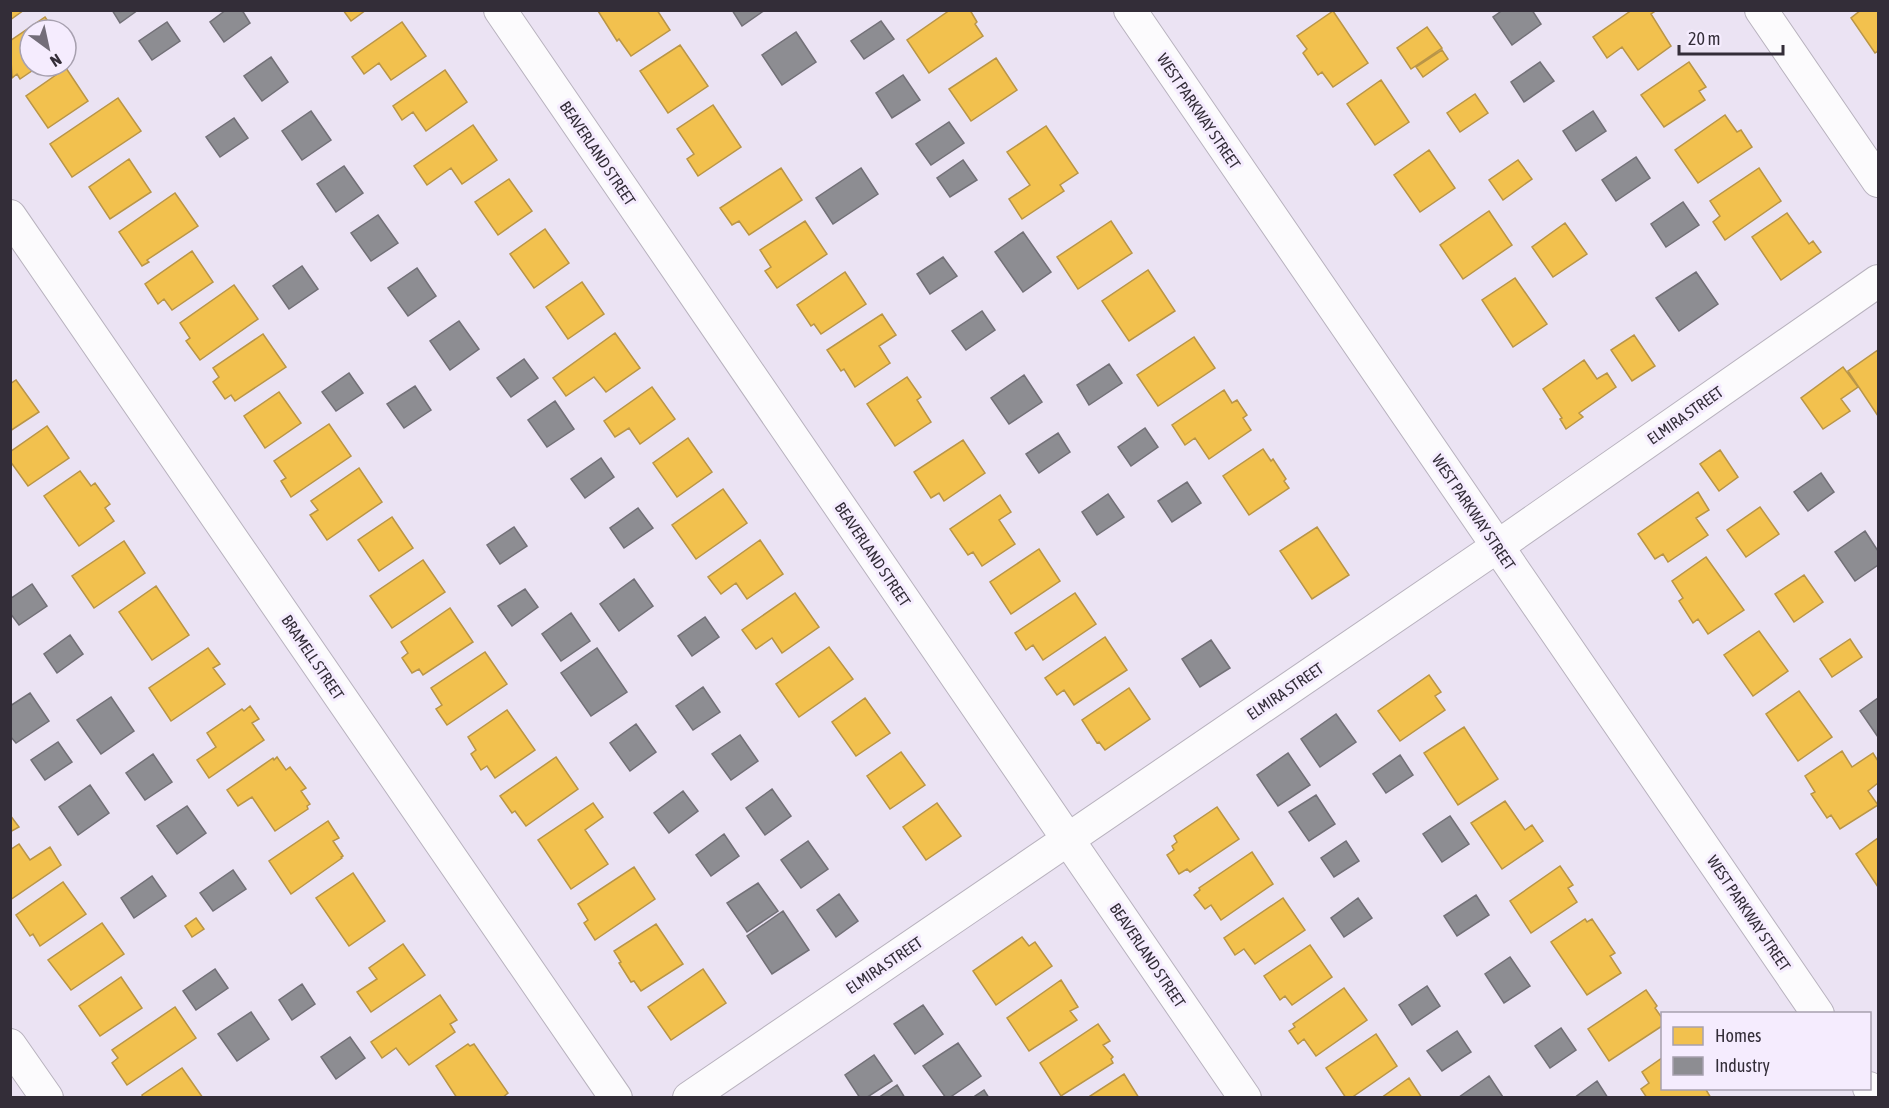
<svg xmlns="http://www.w3.org/2000/svg" width="1889" height="1108" viewBox="0 0 1889 1108" font-family="'Asap Condensed',sans-serif">
<style>
.homes{fill:#f2c14e;stroke:#b99547;stroke-width:1.5}
.industry{fill:#8d8d92;stroke:#727077;stroke-width:1.5}
.lines{fill:none;stroke-linecap:round;stroke-linejoin:round}
.street-casing{stroke:#b8b2be;stroke-width:34}
.street{stroke:#fcfbfd;stroke-width:32}
.labels{text-anchor:middle;dominant-baseline:central;stroke-width:6;stroke-linejoin:round;paint-order:stroke}
.street-label{font-size:16px;fill:#332d38;stroke:#f5ecfe}
</style>
<rect width="100%" height="100%" fill="#ebe3f3"/>
<!-- homes -->
<path class="homes" d="M10,10H24L10,20Z
M343,10H366L351,21Z
M657,10L670,30L631,56L619,39L617,41L598,11Z
M950,10H970L977,22L975,24L983,36L929,73L907,40Z
M1632,10H1657L1651,14L1671,46L1638,70L1622,47L1607,58L1593,37Z
M1861,10H1878V51L1875,53L1851,18Z
M1333,11L1368,63L1333,87L1322,72L1318,75L1303,53L1307,49L1297,36Z
M45,17L54,30H30V66H39L20,79L17,74L12,78L10,41Z
M402,22L426,56L391,80L379,63L364,74L352,57Z
M1427,27L1442,48L1411,69L1397,48Z
M680,45L708,86L668,113L640,71Z
M1442,50L1448,59L1423,77L1416,67Z
M996,58L1017,90L971,121L949,89Z
M1689,62L1706,87L1699,91L1705,100L1664,127L1641,95Z
M66,68L88,101L48,128L26,96Z
M445,70L467,102L426,131L413,112L402,120L393,106Z
M1381,80L1409,122L1375,145L1347,104Z
M1475,94L1488,113L1460,132L1447,113Z
M118,98L141,131L72,177L50,144Z
M713,105L741,147L698,176L687,159L694,154L677,129Z
M1725,115L1737,132L1741,130L1752,147L1698,183L1675,150Z
M473,125L497,160L462,184L451,168L427,185L414,166Z
M1046,126L1078,173L1060,185L1064,191L1022,219L1009,199L1030,185L1007,152Z
M1429,150L1455,188L1420,212L1394,175Z
M129,159L151,192L110,219L89,187Z
M1518,160L1532,179L1503,200L1489,180Z
M781,168L802,200L749,235L739,221L732,225L720,208Z
M1759,168L1781,201L1725,240L1713,222L1720,216L1710,201Z
M509,179L532,211L498,235L475,202Z
M175,193L198,226L147,260L149,262L142,266L119,232Z
M1489,211L1512,245L1463,279L1440,245Z
M1787,213L1809,244L1813,241L1821,252L1781,280L1752,237Z
M805,221L827,254L777,288L765,271L771,267L760,250Z
M1111,221L1132,253L1078,289L1057,257Z
M1565,223L1587,254L1553,277L1532,247Z
M545,229L569,263L534,288L510,254Z
M192,251L213,282L172,310L164,299L158,304L145,284Z
M1148,270L1175,311L1129,341L1102,301Z
M845,272L866,304L821,334L814,324L811,326L797,305Z
M1515,278L1547,324L1513,347L1482,300Z
M582,282L604,314L568,339L546,307Z
M234,285L258,319L200,360L186,341L190,338L180,323Z
M882,314L896,335L879,346L890,363L855,387L844,369L841,371L827,350Z
M615,333L640,368L606,392L594,377L566,396L553,378Z
M263,334L286,367L235,401L231,395L225,399L213,382L219,377L213,368Z
M1634,335L1655,366L1632,381L1611,350Z
M1194,337L1215,368L1158,406L1137,375Z
M1878,350V416L1848,371Z
M1584,360L1597,379L1607,373L1616,387L1579,413L1583,417L1566,429L1560,419L1562,418L1543,389Z
M1843,367L1858,387L1841,399L1850,411L1823,429L1801,398Z
M907,377L921,397L917,400L931,422L895,446L867,404Z
M16,380L39,412L10,431V384Z
M652,387L675,419L640,444L629,428L615,437L604,421Z
M1224,390L1232,403L1237,400L1247,415L1243,418L1251,430L1209,459L1195,438L1185,445L1172,425Z
M279,392L301,423L265,448L244,416Z
M329,424L351,456L291,497L281,481L286,478L274,461Z
M47,426L69,458L28,486L10,461V452Z
M688,438L712,472L677,497L653,463Z
M963,440L985,473L944,501L939,493L931,498L914,472Z
M1263,449L1271,461L1273,459L1286,479L1284,481L1289,488L1249,515L1223,476Z
M1720,450L1738,477L1719,491L1700,464Z
M359,468L382,502L327,540L310,515L318,510L311,501Z
M80,471L91,486L95,483L110,504L105,508L114,521L79,546L44,496Z
M723,489L747,523L696,559L672,525Z
M1698,492L1709,510L1696,518L1708,535L1668,562L1663,554L1655,559L1638,534Z
M1000,495L1011,512L999,520L1015,544L982,566L973,552L968,555L950,529Z
M1760,507L1779,534L1746,557L1727,530Z
M392,517L413,548L379,571L358,540Z
M1317,527L1349,575L1312,599L1280,551Z
M760,540L783,574L747,599L736,583L721,594L708,577Z
M124,541L145,573L94,608L72,576Z
M1039,549L1060,581L1011,614L990,582Z
M1706,557L1744,610L1708,634L1698,619L1693,623L1679,601L1683,598L1672,581Z
M423,560L445,592L392,628L370,596Z
M1804,575L1823,602L1794,622L1775,594Z
M156,586L189,635L152,660L119,612Z
M795,593L819,627L782,653L772,638L756,649L742,630Z
M1075,593L1096,624L1043,660L1033,645L1026,650L1015,633Z
M450,608L473,642L423,675L419,669L412,673L402,658L408,653L401,642Z
M1759,631L1788,671L1753,696L1724,655Z
M1105,637L1127,670L1074,705L1064,690L1057,695L1045,678Z
M1850,639L1862,657L1832,677L1820,659Z
M829,647L853,679L799,717L776,684Z
M208,648L220,664L213,668L225,684L171,721L149,688Z
M485,652L507,684L447,725L436,709L442,705L431,688Z
M1429,675L1441,692L1435,696L1445,710L1400,741L1378,711Z
M1129,688L1150,719L1105,750L1099,742L1097,743L1082,720Z
M1799,691L1832,737L1798,761L1766,714Z
M865,698L890,733L856,756L832,722Z
M250,706L259,719L252,723L264,740L209,778L197,760L216,747L207,733L242,709L244,711Z
M507,710L535,750L495,778L487,766L481,770L471,754L476,750L468,737Z
M1464,727L1498,779L1458,805L1424,753Z
M1842,751L1852,767L1873,753L1878,761V783L1868,791L1878,805L1840,829L1831,815L1827,818L1811,794L1815,792L1805,776Z
M901,752L925,785L890,809L867,776Z
M277,757L286,770L290,767L306,788L301,791L310,804L307,806L308,809L275,831L252,797L238,806L227,790L273,758L274,760Z
M556,757L578,789L526,826L515,811L512,813L500,796Z
M1505,801L1525,830L1532,825L1543,841L1502,869L1471,823Z
M593,803L603,817L585,830L608,864L571,889L538,840Z
M937,803L961,836L926,860L903,827Z
M1217,807L1239,839L1190,872L1187,869L1179,874L1167,855L1174,850L1172,846L1177,842L1174,836Z
M10,815L19,827L10,832Z
M328,821L339,838L333,841L343,856L341,857L342,858L291,894L269,861Z
M1878,838V887L1856,854Z
M19,844L30,860L50,847L61,865L10,900V850Z
M1252,852L1273,884L1221,920L1211,905L1205,909L1194,895L1200,890L1199,888Z
M1560,866L1573,885L1568,888L1577,902L1531,933L1510,901Z
M634,867L655,899L595,940L584,923L588,920L578,904Z
M353,873L385,921L349,946L316,898Z
M63,882L86,914L40,946L33,934L30,936L16,915Z
M1283,898L1305,930L1255,964L1244,949L1235,955L1224,938Z
M196,918L204,929L192,937L185,926Z
M1585,919L1587,922L1592,919L1615,953L1610,956L1621,973L1587,995L1551,942Z
M102,923L124,954L71,990L48,960Z
M656,924L683,964L641,991L634,981L631,982L619,963L621,962L614,951Z
M1022,937L1029,946L1035,942L1052,966L996,1005L973,971Z
M403,944L425,975L371,1012L357,992L377,979L369,968Z
M1310,945L1332,977L1292,1005L1285,996L1280,1000L1264,976Z
M703,969L726,1003L671,1040L648,1007Z
M121,977L142,1008L100,1036L79,1006Z
M1061,980L1078,1007L1070,1011L1077,1020L1029,1051L1007,1018Z
M1344,988L1367,1020L1316,1056L1304,1039L1298,1044L1289,1031L1295,1027L1293,1024Z
M1646,990L1657,1006L1655,1008L1662,1018V1026L1609,1061L1588,1029Z
M440,995L457,1020L450,1024L455,1032L409,1065L396,1048L382,1058L371,1042Z
M175,1007L196,1038L127,1085L112,1063L118,1058L112,1050Z
M1098,1024L1110,1041L1103,1045L1113,1057L1111,1059L1113,1063L1061,1096L1040,1063Z
M1376,1034L1397,1066L1351,1098H1346L1326,1068Z
M468,1044L470,1046L474,1044L508,1093L502,1098H457L436,1066Z
M1662,1058V1088H1705L1711,1098H1647L1641,1089L1649,1083L1642,1072Z
M182,1068L203,1098H143L142,1095Z
M1124,1074L1139,1098H1087Z
M1409,1078L1422,1098H1381Z"/>
<!-- industry -->
<path class="industry" d="M112,10H138L120,23Z
M226,10H242L250,23L224,42L210,22Z
M732,10H765L742,26Z
M1503,10H1532L1541,24L1512,45L1493,17Z
M881,21L894,39L864,59L851,41Z
M167,22L180,41L152,60L139,41Z
M796,32L816,62L782,85L762,55Z
M271,57L288,82L262,101L244,76Z
M1540,62L1554,81L1524,102L1511,82Z
M903,75L920,100L892,118L876,93Z
M311,111L331,140L302,160L282,131Z
M1593,111L1606,131L1576,151L1563,131Z
M234,118L248,138L220,157L206,137Z
M949,122L964,143L931,165L916,144Z
M1636,157L1650,178L1616,201L1602,180Z
M963,160L977,180L950,197L937,178Z
M344,166L363,193L336,212L317,184Z
M861,168L878,194L833,224L816,198Z
M1683,202L1699,225L1666,247L1651,224Z
M378,215L398,243L371,261L351,233Z
M1023,232L1051,272L1023,292L995,252Z
M943,257L957,276L930,294L917,274Z
M302,266L318,289L289,309L273,286Z
M417,268L436,296L408,316L388,288Z
M1696,272L1718,304L1679,331L1656,298Z
M982,311L995,330L966,350L952,331Z
M459,321L479,349L450,370L430,341Z
M524,359L538,378L511,397L497,378Z
M1109,364L1122,383L1089,405L1077,385Z
M349,373L363,393L336,411L322,392Z
M1024,375L1042,402L1009,424L991,398Z
M415,386L431,410L404,428L387,404Z
M555,401L574,429L547,447L528,420Z
M1145,428L1158,447L1131,466L1118,447Z
M1058,433L1070,452L1039,473L1026,454Z
M601,458L614,477L585,498L571,479Z
M1821,473L1834,492L1808,511L1794,492Z
M1187,482L1201,503L1172,522L1158,501Z
M1108,494L1124,517L1097,535L1082,512Z
M638,508L653,528L624,548L610,528Z
M514,527L527,546L500,564L487,545Z
M1865,531L1878,551V565L1855,581L1835,552Z
M634,579L653,606L619,631L600,604Z
M32,584L47,606L19,625L10,613V599Z
M525,589L538,607L512,626L498,606Z
M571,613L590,641L561,661L542,634Z
M705,617L719,637L692,656L678,636Z
M70,635L83,654L57,673L44,654Z
M1211,640L1230,668L1200,687L1182,659Z
M597,648L627,692L591,716L561,673Z
M703,687L720,712L693,730L676,706Z
M30,693L49,721L16,743L10,736V706Z
M111,697L134,731L101,754L77,720Z
M1878,698V737L1860,711Z
M1336,714L1356,742L1320,767L1301,739Z
M636,724L656,752L630,771L610,743Z
M740,735L758,761L731,780L712,754Z
M58,742L72,762L45,780L31,760Z
M1288,753L1310,785L1278,806L1257,775Z
M153,754L172,782L145,800L126,773Z
M1400,755L1413,775L1386,793L1373,774Z
M90,785L109,813L78,835L59,807Z
M772,789L791,816L765,835L746,808Z
M683,791L698,811L669,833L654,813Z
M1316,795L1335,824L1309,841L1289,812Z
M187,806L206,833L177,854L157,826Z
M1450,816L1469,844L1442,862L1423,834Z
M724,834L739,856L711,876L696,855Z
M808,841L828,869L801,888L781,860Z
M1346,841L1359,861L1334,877L1321,858Z
M233,870L246,889L213,911L200,893Z
M152,876L166,896L134,918L121,898Z
M758,883L778,911L747,932L727,903Z
M839,894L858,921L836,937L817,910Z
M1476,895L1489,915L1457,936L1444,916Z
M1358,898L1372,918L1344,937L1331,918Z
M783,911L809,950L772,974L747,936Z
M1510,957L1530,986L1504,1003L1485,974Z
M215,969L228,988L196,1010L183,991Z
M302,984L315,1004L292,1020L279,1000Z
M1427,986L1440,1006L1412,1025L1399,1005Z
M923,1005L943,1034L915,1054L894,1024Z
M251,1012L269,1039L237,1061L218,1034Z
M1561,1028L1576,1050L1550,1068L1535,1046Z
M1457,1031L1471,1052L1442,1071L1427,1051Z
M350,1037L365,1058L336,1079L321,1057Z
M958,1043L981,1076L949,1098H946L923,1066Z
M874,1055L892,1081L866,1098H860L845,1075Z
M1489,1076L1503,1097L1460,1098L1459,1097Z
M1597,1081L1608,1098H1574Z
M897,1085L905,1098H878Z
M984,1090L989,1098H972Z"/>
<g class="lines">
<defs>
<path id="street" d="M500,10L1245,1098
M1130,10L1818,1014
M1761,10L1878,181
M10,216L616,1098
M10,1045L47,1098
M1869,1088L1876,1098
M689,1098L1498,546L1878,281"/>
</defs>
<!-- street casing -->
<use href="#street" class="street-casing"/>
<!-- street -->
<use href="#street" class="street"/>
</g>
<g class="labels">
<!-- street labels -->
<g class="street-label">
<text transform="translate(1199 111) rotate(56)">WEST PARKWAY STREET</text>
<text transform="translate(598 153) rotate(56)">BEAVERLAND STREET</text>
<text transform="translate(1685 415) rotate(-35)">ELMIRA STREET</text>
<text transform="translate(1474 512) rotate(56)">WEST PARKWAY STREET</text>
<text transform="translate(873 554) rotate(56)">BEAVERLAND STREET</text>
<text transform="translate(313 657) rotate(56)">BRAMELL STREET</text>
<text transform="translate(1285 691) rotate(-34)">ELMIRA STREET</text>
<text transform="translate(1749 913) rotate(56)">WEST PARKWAY STREET</text>
<text transform="translate(1148 955) rotate(56)">BEAVERLAND STREET</text>
<text transform="translate(884 965) rotate(-34)">ELMIRA STREET</text>
</g>
</g>
<!-- border -->
<rect width="1889" height="1108" fill="none" stroke="#332d38" stroke-width="24"/>
<!-- legend -->
<rect x="1661" y="1012" width="210" height="78" fill="#f5ecfe" stroke="#a7a0af" stroke-width="1.5"/>
<rect x="1673" y="1027" width="30" height="18" fill="#f2c14e" stroke="#a7a0af" stroke-width="1.5"/>
<text x="1715" y="1042" font-size="18" fill="#332d38">Homes</text>
<rect x="1673" y="1057" width="30" height="18" fill="#8d8d92" stroke="#a7a0af" stroke-width="1.5"/>
<text x="1715" y="1072" font-size="18" fill="#332d38">Industry</text>
<!-- north arrow -->
<g transform="translate(48 48) rotate(147)"><circle r="28" fill="#f5ecfe" stroke="#a7a0af" stroke-width="1.5"/>
<path d="M0-4.5L10 22L0 15L-10 22Z" fill="#736d79"/>
<text y="-9" font-size="16" font-weight="bold" text-anchor="middle" fill="#332d38">N</text>
</g>
<!-- scale -->
<path d="M1679 45v9h104v-9" fill="none" stroke="#332d38" stroke-width="3"/>
<text x="1688" y="45" font-size="18" fill="#332d38" stroke="#f5ecfe" stroke-width="4.5" paint-order="stroke">20 m</text>
</svg>
